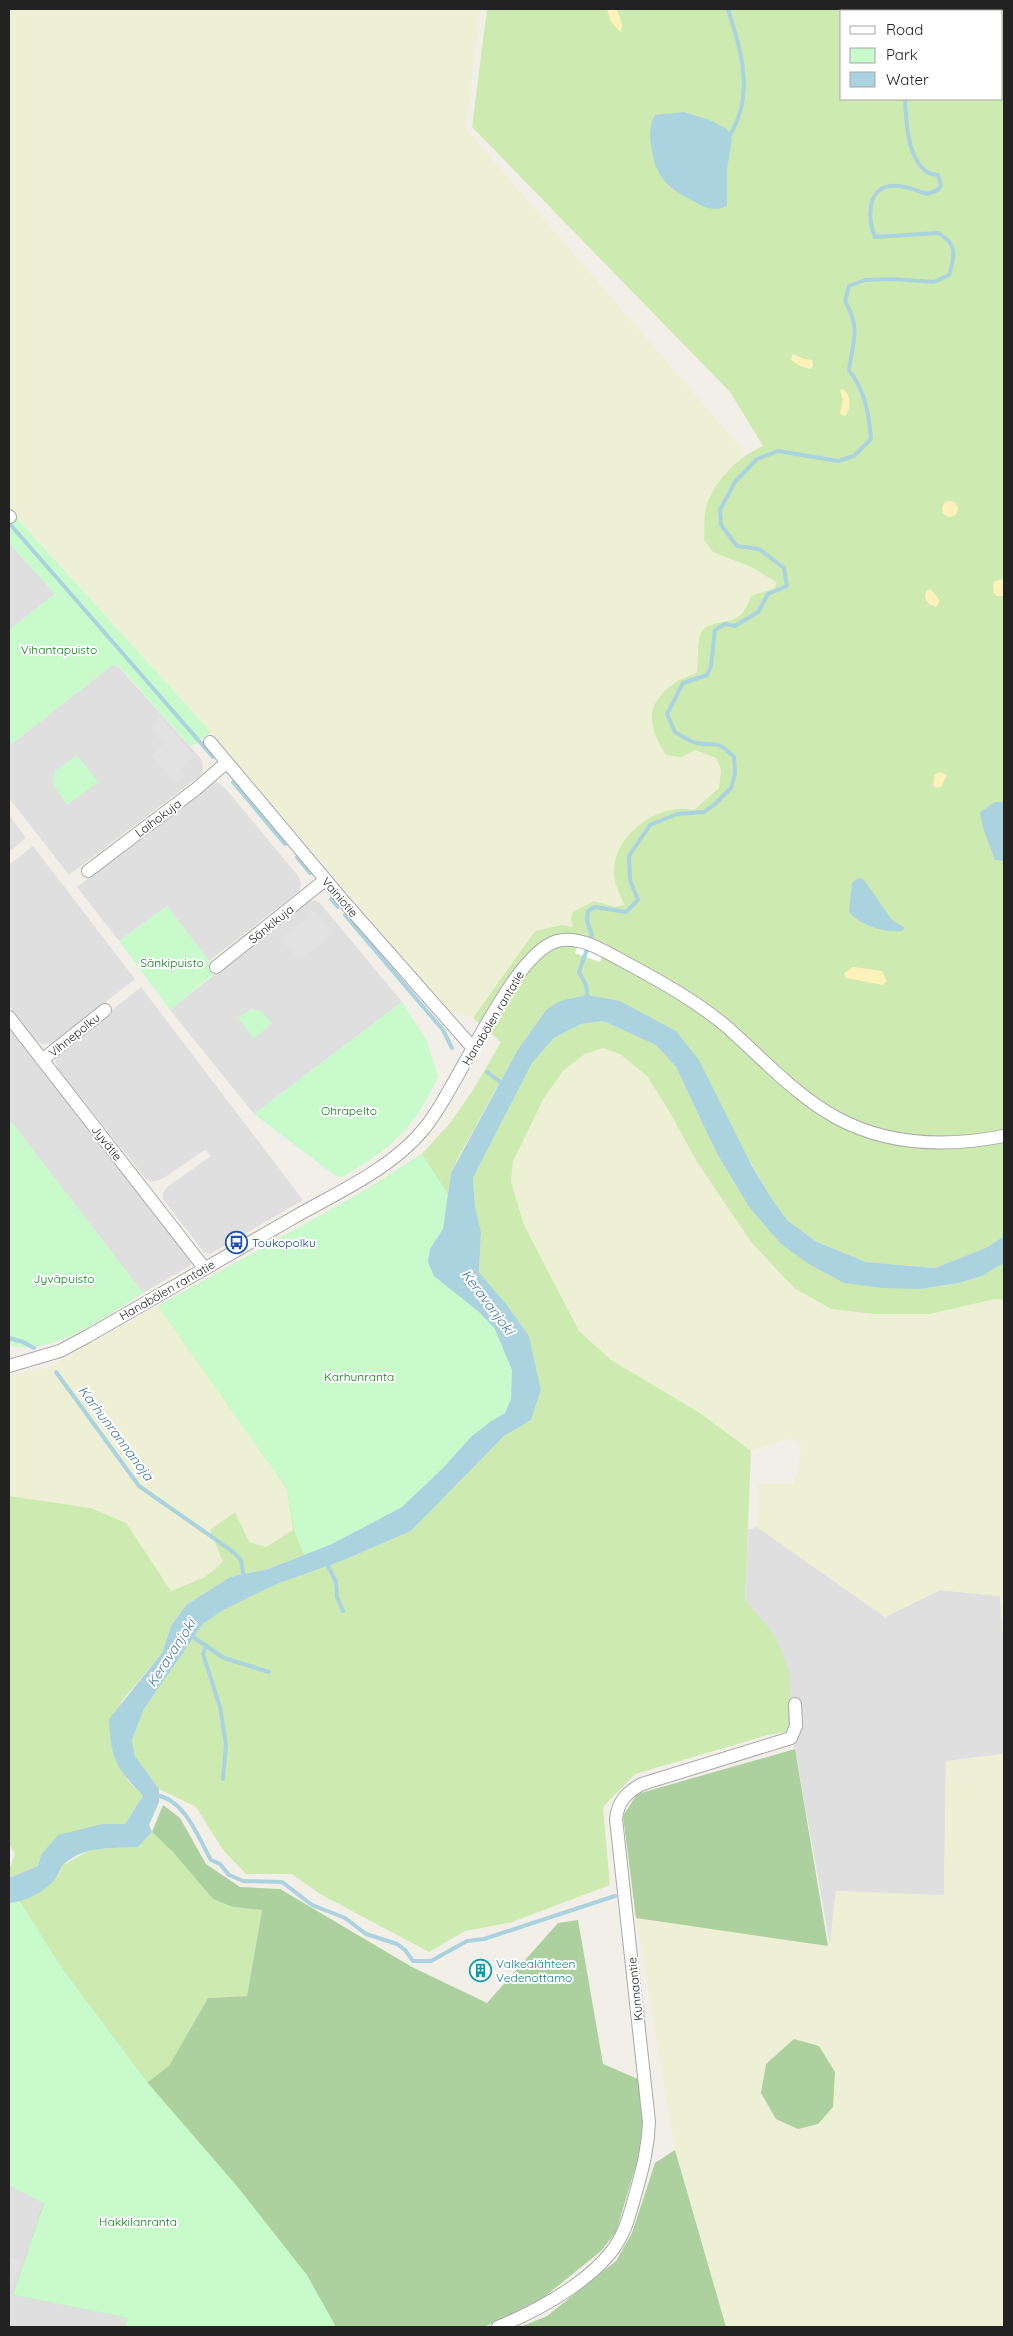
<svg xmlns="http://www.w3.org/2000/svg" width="1013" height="2336" viewBox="0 0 1013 2336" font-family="Quicksand,sans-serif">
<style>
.residential{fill:#e0dfdf}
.farmland{fill:#eef0d5}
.grass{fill:#cdebb0;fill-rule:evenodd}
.forest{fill:#add19e}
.sand{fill:#fff1ba}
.park{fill:#c8facc}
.parking{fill:#e2e2e2}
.water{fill:#aad3df}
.pier{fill:#fff}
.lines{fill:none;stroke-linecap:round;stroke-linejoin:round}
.stream{stroke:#aad3df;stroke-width:4}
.minor-casing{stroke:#a9a9a9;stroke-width:14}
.minor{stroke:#fff;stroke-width:12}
.labels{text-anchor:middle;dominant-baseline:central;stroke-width:4;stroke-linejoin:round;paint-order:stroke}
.park-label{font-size:12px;fill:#0c8416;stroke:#fff}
.street-label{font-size:12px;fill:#222;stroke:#fff}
.transit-label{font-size:12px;fill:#164399;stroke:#fff;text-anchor:start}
.culture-label{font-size:12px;fill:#0d838f;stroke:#fff;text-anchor:start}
.water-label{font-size:14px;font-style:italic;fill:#4a7aab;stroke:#fff}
</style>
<rect width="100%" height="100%" fill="#f2efe9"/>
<!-- residential -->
<path class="residential" d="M9,543L55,594L9,630Z
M111,666H118L202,760L203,768L201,775L69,875L9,798V746Z
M217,782L225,788L299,877L301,886L298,892L209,961L167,906L119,941L77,887L210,784Z
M9,815L26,838L9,852Z
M33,846L135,979L53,1043L42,1044L36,1041L9,1005V865Z
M314,900L320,903L402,1002L254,1114L170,1010L305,902Z
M141,987L303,1200L210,1254L203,1251L163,1199V1193L167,1187L211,1156L205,1150L162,1179L152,1182L146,1179L58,1069L55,1061L60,1051Z
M9,1024L189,1257L191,1265L143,1293L9,1119Z
M757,1527L885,1617L940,1590L1000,1596L1004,1649V1754L946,1761L944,1896L836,1891L830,1945L795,1749L787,1732L745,1600L748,1530Z
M9,2185L44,2203L13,2295L128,2318L125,2327H9Z"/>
<!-- farmland -->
<path class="farmland" d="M9,9H480L466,129L745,453L723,476L713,552L751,567L776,582L775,588L752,596L741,616L728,623L712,624L698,642L697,672L677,681L681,757L695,750L716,758L721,770L719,788L694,810L686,808L635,827L618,852L625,905L615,907L594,901L574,927L535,931L473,1018L447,1010L211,732L9,508Z
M603,1048L620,1054L647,1076L672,1116L697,1162L751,1242L794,1288L831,1309L875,1314H930L995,1299L1004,1300V1649L1000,1596L940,1590L885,1617L757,1527L758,1484H793L798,1472L801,1446L791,1438L751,1451L700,1413L611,1360L579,1331L524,1225L511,1182L513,1161L544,1098L563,1071L585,1054Z
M158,1306L287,1489L294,1530L266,1547L249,1542L235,1512L223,1562L205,1577L171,1591L126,1523L91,1508L9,1496V1376L48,1367Z
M1004,1754V2327H726L675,2150L636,1918L830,1946L836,1891L944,1895L946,1761Z"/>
<!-- grass -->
<path class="grass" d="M487,9H1004V1236L988,1247L935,1268L866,1262L817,1242L787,1220L770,1196L676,1031L546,1010L517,1051L457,1160L451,1173L443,1229L430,1249L434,1276L494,1420L471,1437L444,1467L332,1544L268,1569L230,1577L186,1605L171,1626L162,1653L121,1702L127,1780L143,1796L125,1824H102L41,1855L38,1866L9,1878V1870L15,1854L9,1844V1496L91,1508L126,1523L171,1591L205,1577L223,1562L210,1530L235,1512L249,1542L266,1547L293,1530L287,1489L158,1306L359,1194L422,1154L450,1123L473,1090L501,1042L473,1018L535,931L562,925L573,927L571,919L573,912L594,901L615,907L624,905C621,896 615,886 614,876C611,836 658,802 694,810L719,788L721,770L716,758L695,750L681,757L666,755C647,725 644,704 676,682C682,678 691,676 697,672C699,659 696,645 701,633C707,620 728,625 739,616C745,612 748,603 751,596L775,588L776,582L751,567L713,552L704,540C705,529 703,514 707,504C717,478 738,457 763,446L730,392L472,127ZM842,11H1002V99H842Z
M603,1021L656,1045L676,1067L716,1152L749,1207L812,1266L844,1283L920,1289L959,1283L982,1276L1004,1263V1300L995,1299L930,1314H874L831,1309L794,1288L751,1242L697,1162L672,1116L647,1076L620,1054L603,1048L585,1054L563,1071L544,1098L513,1161L511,1182L524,1225L579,1331L611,1360L700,1413L751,1451L745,1600L774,1634L789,1671L792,1722L787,1732L768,1735L635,1774L603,1807L610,1885L512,1922L465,1931L429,1952L320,1894L292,1874H246L223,1850L196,1807L159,1789L135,1756L132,1740L144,1709L203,1624L222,1610L277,1584L344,1560L411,1531L504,1436L531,1420L541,1390L529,1336L507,1305L479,1272L481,1233L475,1206L473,1178L532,1063L554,1038L581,1024Z
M152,1832L233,1907L262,1910L247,1996L208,1998L169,2067L9,2185V1903L34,1896L58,1876L63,1865L92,1849L138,1847Z"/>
<!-- forest -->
<path class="forest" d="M795,1749L828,1946L636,1918L623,1816L637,1794Z
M163,1805L180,1818L206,1864L240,1887L280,1889L412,1967L487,2003L558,1923L578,1920L603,2064L638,2079L643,2122L639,2155L616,2232L601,2251L533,2306L484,2327H125L128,2318L13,2295L44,2202L76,2085L148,2082L169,2066L208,1998L247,1996L262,1910L233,1907L213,1899L173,1852L152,1832Z
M794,2039L819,2046L835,2072L833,2107L818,2124L798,2129L776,2119L761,2093L766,2064Z
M675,2150L726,2327H520L547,2316L616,2261L632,2233L655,2163Z"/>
<!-- sand -->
<path class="sand" d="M607,9H617L622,25L621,33L611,22Z
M793,354L804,359L812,360L813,366L810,369L798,365L791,360Z
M843,389C851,396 852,407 845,416L840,414L843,400L840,390Z
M942 509a8 8 0 1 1 16 0a8 8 0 1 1-16 0Z
M1004,579V596H997L994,593L993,584L995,581Z
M931,589L940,601L936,607L929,604L925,598L926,591Z
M939,772L947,775L941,787L936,788L933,785L935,775Z
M853,967L882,971L887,981L883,985L846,978L844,973Z"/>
<!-- park -->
<path class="park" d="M16,517L211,732L191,747L119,666H111L9,746V630L55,594L9,543V524Z
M77,755L98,782L67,805L53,785L55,771Z
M167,906L217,971L170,1010L119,941Z
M402,1002L426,1039L438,1077C412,1132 392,1147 341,1178L333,1174L254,1114Z
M251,1009L262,1012L272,1023L254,1039L238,1018Z
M9,1119L143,1293C104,1317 57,1355 9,1346Z
M422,1154L449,1196L443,1229L430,1249L479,1312L495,1329L512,1370L511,1399L505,1413L490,1422L471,1437L444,1467L402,1507L332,1544L304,1555L294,1530L287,1489L158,1306L359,1194Z
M19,1900L61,1967L147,2082L236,2185L307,2275L336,2327H125L128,2318L13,2295L44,2203L9,2185V1903Z"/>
<!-- parking -->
<path class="parking" d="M160,717L195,757L181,769L186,776L175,784L151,755L163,744L150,726Z
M315,911L334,933L300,961L281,939Z
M9,2257L21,2259L10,2292L9,2291Z"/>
<!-- water -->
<path class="water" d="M684,112L710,120L727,129L732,139L727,169V206C714,212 706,208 695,202C667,188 655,177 651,145C649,135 650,123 655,115Z
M995,802H1004L1003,861L995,860L983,828L980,812Z
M858,878L863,879L867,884L892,920L905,928L902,931C884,933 861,926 849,912L852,883Z
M586,995L620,1001L676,1031L699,1060L751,1164L770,1196L787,1220L817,1242L866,1262L935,1268L988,1247L1004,1236V1263L982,1276L959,1283L920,1289L882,1288L844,1283L812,1266L781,1244L749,1207L716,1152L676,1067L656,1045L603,1021L581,1024L554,1038L532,1063L473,1178L475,1206L481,1232L479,1272L507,1305L529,1336L541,1390L531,1420L504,1436L411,1531L344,1560L277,1584L223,1610L203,1624L144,1709L132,1740L135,1756L159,1789V1802L149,1825L152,1832L138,1847C112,1849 85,1845 64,1864C60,1868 59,1874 56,1878C45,1892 27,1901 9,1903V1878L38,1866L41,1855L58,1835L102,1824H125L143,1796C116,1767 111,1760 109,1719L162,1653L171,1626L186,1605L230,1577L268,1569L332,1544L402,1507L444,1467L471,1437L490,1422L505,1413L511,1399L512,1370L495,1329L479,1312L434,1276L428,1262L430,1249L443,1229L451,1173L517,1051L546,1010L560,1001Z"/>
<!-- pier -->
<path class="pier" d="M582,934L607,944L600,962L575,953Z"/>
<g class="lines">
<!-- stream -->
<path class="stream" d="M728,9C741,51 755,94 730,135
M917,11L919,9
M9,523L213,757
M233,782L285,844
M297,857L310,873
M331,899L338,907
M345,915L443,1030L452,1048
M588,999L586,985L579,972L592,935L587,921L588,911L595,907L626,912L638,900L630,880L629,856L650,825L677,814L704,812L715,804L731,788L735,774L734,757C715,738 718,747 697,743C690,742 682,736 675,732L667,714L683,683L707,675L711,666L715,630L725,624L735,626L758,612L768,594L787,586L784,568L759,549L737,546L721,525L720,510L735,482L757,459L778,451L838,461L854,456L871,439C869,413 865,391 849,370C853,340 861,329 845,301L849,286L865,280L893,279L934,282L949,275C955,256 958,244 938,233L875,237C865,212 869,179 904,187C912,188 920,192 927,194L938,190L941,185L938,175C935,174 929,174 927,172C907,158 906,120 905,99
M487,1072L503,1084
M9,1338L23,1342L34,1348
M56,1372L139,1486L232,1551L241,1560L244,1578
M326,1562L336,1582L337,1597L343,1611
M190,1635L224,1658L269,1672
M206,1645L203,1654L220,1707L226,1745L223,1779
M155,1795C185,1799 198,1837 211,1860L220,1864L229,1875L243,1881L282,1882L312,1905L345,1918L366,1934L397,1944L405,1950L413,1961H431L467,1941L484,1939L615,1896"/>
<defs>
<path id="minor" d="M9,516L10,517
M210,742L346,904L473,1048
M88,871L196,789L226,763
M216,967L325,880
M9,1017L205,1269
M42,1060L105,1010
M9,1366L60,1351L88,1336C155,1297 223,1258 291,1219C336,1193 390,1170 423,1130C458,1089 511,954 557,941C578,935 603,950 621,960C658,980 695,1000 727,1027C762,1058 796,1096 837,1118C889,1146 948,1147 1004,1136
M498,2327C539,2310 605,2275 623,2232C629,2220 632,2205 636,2192C643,2167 648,2148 649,2122L616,1819C618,1801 627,1792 642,1784L791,1738L796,1726L795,1704"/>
</defs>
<!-- minor casing -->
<use href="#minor" class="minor-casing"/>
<!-- minor -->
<use href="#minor" class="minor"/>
</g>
<!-- icons -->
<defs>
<symbol id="bus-ring" viewBox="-11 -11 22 22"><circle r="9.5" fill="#fff" stroke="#1a4fb4" stroke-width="1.5"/><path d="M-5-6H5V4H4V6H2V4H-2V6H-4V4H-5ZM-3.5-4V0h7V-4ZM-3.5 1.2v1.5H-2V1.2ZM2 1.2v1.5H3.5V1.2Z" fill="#1a4fb4"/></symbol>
<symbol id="building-ring" viewBox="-11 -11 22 22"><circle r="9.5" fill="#fff" stroke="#0f9aa8" stroke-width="1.5"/><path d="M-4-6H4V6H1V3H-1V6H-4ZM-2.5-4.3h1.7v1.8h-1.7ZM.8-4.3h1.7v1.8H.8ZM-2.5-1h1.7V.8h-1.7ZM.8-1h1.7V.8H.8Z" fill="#0f9aa8"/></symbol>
</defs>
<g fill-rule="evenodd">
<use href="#bus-ring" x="224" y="1230" width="25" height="25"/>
<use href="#building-ring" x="468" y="1958" width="25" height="25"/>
</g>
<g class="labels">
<!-- park labels -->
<g class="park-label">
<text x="59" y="649">Vihantapuisto</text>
<text x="172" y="962">Sänkipuisto</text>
<text x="349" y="1110">Ohrapelto</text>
<text x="64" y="1278">Jyväpuisto</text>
<text x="359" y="1376">Karhunranta</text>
<text x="138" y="2221">Hakkilanranta</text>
</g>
<!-- street labels -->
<g class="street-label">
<text transform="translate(158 818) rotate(-37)">Laihokuja</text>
<text transform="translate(340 897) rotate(49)">Vainiotie</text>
<text transform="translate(271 924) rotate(-39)">Sänkikuja</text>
<text transform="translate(493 1018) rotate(-59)">Hanabölen rantatie</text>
<text transform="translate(74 1035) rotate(-39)">Vihnepolku</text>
<text transform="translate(107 1143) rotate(52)">Jyvätie</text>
<text transform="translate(167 1290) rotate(-30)">Hanabölen rantatie</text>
<text transform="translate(635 1989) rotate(-96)">Kunnaantie</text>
</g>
<!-- transit labels -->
<g class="transit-label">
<text x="252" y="1242">Toukopolku</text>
</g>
<!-- culture labels -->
<g class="culture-label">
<text x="496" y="1963">Valkealähteen<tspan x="496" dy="14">Vedenottamo</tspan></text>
</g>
<!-- water labels -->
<g class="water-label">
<text transform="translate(488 1302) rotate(53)">Keravanjoki</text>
<text transform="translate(116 1433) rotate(53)">Karhunrannanoja</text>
<text transform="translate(171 1653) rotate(-57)">Keravanjoki</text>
</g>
</g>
<!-- border -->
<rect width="1013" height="2336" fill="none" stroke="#222222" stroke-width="20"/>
<!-- legend -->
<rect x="840" y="10" width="162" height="90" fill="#ffffff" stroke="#a7a7a7"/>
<rect x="850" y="26" width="25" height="8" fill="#ffffff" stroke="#a7a7a7"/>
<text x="886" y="35" font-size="15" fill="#222222">Road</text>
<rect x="850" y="48" width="25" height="15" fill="#c8facc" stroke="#a7a7a7"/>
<text x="886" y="60" font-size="15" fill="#222222">Park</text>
<rect x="850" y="72" width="25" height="15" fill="#aad3df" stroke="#a7a7a7"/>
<text x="886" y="85" font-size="15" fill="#222222">Water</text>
</svg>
